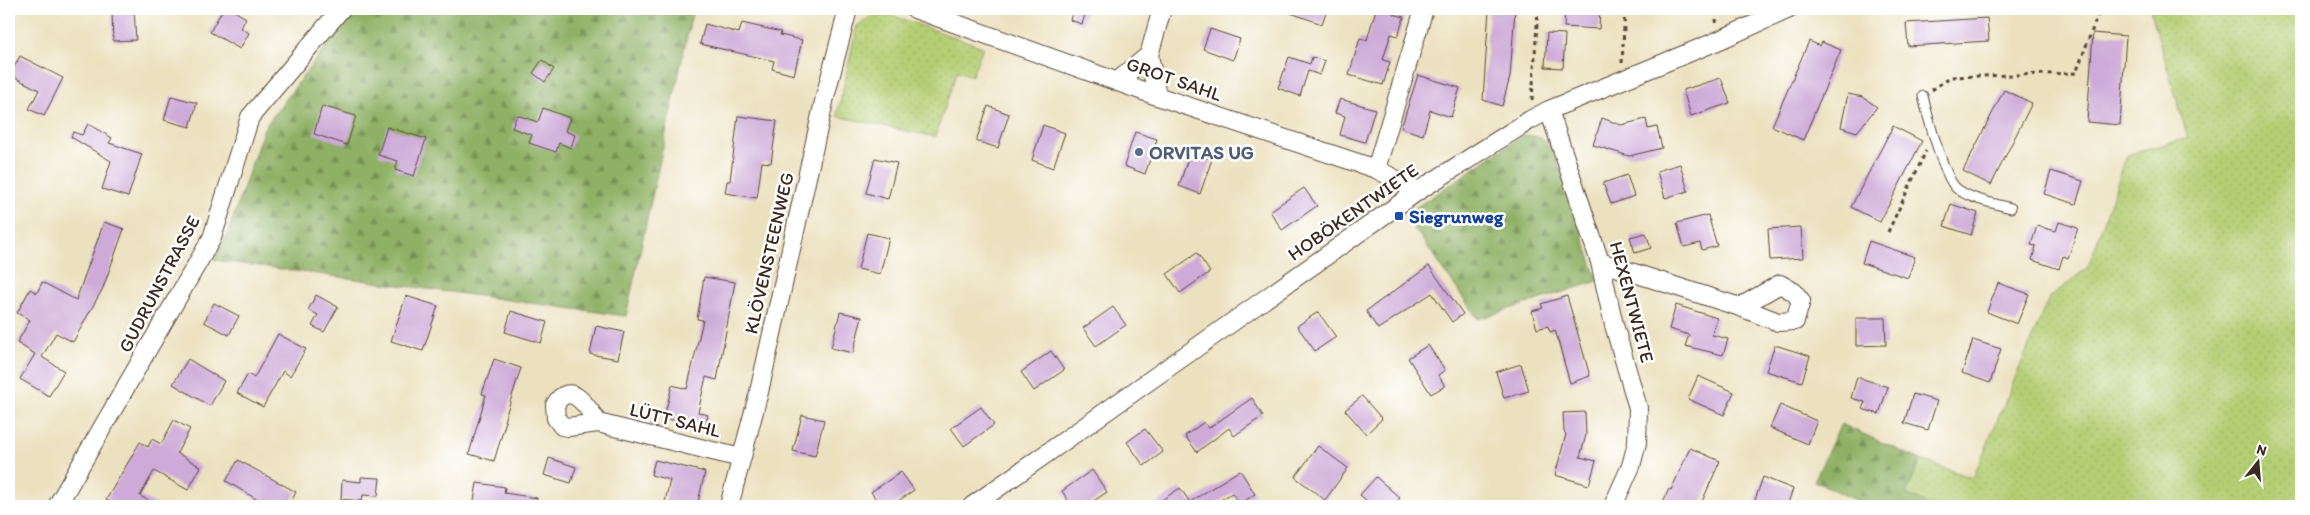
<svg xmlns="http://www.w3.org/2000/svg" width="2310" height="515" viewBox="0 0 2310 515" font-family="Itim,sans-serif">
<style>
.grass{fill:url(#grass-dots);stroke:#787c48}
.forest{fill:url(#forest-firs);stroke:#656e42}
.building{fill:#cdaad8}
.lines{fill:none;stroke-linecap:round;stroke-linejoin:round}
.lane-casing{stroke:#564536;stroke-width:11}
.street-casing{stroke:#564536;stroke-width:20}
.path{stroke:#564536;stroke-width:3;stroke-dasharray:4 4;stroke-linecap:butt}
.lane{stroke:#fff;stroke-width:9}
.street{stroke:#fff;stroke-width:18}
.service-dot{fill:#5c6f8a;stroke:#fff;stroke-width:2}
.transit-dot{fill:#1a4fb4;stroke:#fff;stroke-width:2}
.labels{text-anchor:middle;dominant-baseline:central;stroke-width:5;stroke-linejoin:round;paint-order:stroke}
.street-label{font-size:19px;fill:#3b2a1e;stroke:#fff}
.service-label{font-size:19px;font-weight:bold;fill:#4e5e75;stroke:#fff;text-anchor:start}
.transit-label{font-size:19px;font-weight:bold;fill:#164399;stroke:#fff;text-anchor:start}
</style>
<defs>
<pattern id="grass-dots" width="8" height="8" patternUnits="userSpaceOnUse" patternTransform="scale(1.25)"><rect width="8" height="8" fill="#b4ce73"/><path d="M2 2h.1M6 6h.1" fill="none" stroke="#9cb163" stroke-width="1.8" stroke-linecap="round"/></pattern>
<pattern id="forest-firs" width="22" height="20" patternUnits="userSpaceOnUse" patternTransform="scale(1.25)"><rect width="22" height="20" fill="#8fb165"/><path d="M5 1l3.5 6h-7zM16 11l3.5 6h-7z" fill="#769053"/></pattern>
</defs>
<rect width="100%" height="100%" fill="#fff"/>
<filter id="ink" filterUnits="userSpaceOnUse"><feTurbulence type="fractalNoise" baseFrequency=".02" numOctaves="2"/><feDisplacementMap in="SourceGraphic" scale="10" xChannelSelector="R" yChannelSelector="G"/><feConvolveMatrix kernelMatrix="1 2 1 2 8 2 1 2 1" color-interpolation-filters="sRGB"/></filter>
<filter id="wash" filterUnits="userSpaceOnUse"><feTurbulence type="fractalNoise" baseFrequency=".0096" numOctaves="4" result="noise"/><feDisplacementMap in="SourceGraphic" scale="20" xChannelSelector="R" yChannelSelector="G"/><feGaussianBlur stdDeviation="1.12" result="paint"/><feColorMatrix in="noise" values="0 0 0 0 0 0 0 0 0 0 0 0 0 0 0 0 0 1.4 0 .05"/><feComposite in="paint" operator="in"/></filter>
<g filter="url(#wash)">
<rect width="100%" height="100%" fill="#ece1bf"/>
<!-- grass -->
<path class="grass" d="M2150,9H2301V506H1930L1906,494L1921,460L1973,478L2049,298L2088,267L2127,155L2188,138Z
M879,11L983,47L972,76L957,71L935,137L837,116L857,26Z"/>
<!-- forest -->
<path class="forest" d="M354,9H693L626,316L214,260L228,233L264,128Z
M1523,135C1538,135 1547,139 1554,152L1598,281L1478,319L1405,215Z
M1841,424L1921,460L1906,494L1930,506H1869L1814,481Z"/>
<g id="blocks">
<!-- building -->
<path class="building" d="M223,9H231L246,18L241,28L249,33L240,49L210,32Z
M1073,9H1087L1082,24L1070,20Z
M1285,9H1327L1322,24L1285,11Z
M1376,9H1395L1393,14L1404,17L1398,36L1391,34L1387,46L1383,60L1390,62L1383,85L1349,75L1360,38L1367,40Z
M1489,9H1515L1510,77L1502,106L1483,100Z
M1565,9H1600L1599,29L1564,27Z
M134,11L136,40L113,41L112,12Z
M1987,18L1989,41L1908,46L1906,23Z
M742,23L781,32L780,35L802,40L794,75L772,69L774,61L700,44L705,24L739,33Z
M1210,29L1240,39L1233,60L1203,49Z
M1547,33L1565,34L1563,68L1545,67Z
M2093,33L2126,36L2120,125L2087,122Z
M1809,41L1820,46L1822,42L1841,50L1803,140L1772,126Z
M20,56L63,78L44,116L29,109L39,90L10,75Z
M1289,57L1310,64L1312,57L1325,61L1320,75L1308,71L1300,96L1278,88Z
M542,60L554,69L545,82L533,73Z
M1418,75L1460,88L1451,117L1430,110L1423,135L1401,128Z
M1721,78L1730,103L1691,116L1683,90Z
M2004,90L2032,103L1991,185L1963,171Z
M1848,94L1863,97L1877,107L1857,132L1841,127Z
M171,96L197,103L190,127L164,120Z
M1340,99L1375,109L1365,142L1340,135L1345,116L1335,113Z
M322,106L356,116L347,145L314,134Z
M988,106L1009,114L998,148L976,141Z
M543,108L570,118L565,131L575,135L571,148L559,143L556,152L529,143L532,135L512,128L517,115L538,122Z
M738,116L777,121L771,163L762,162L757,198L725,193L727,181H730Z
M1602,118L1621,125L1646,119L1648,129L1657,127L1662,148L1629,156L1593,145Z
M88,124L112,138L109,143L142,154L128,197L102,189L111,161L71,137L73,132L82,135Z
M1043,125L1065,133L1053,168L1032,160Z
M1893,126L1922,141L1880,222L1851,207Z
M387,127L426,139L414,176L395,170L398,161L378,155Z
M1135,132L1157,139L1145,174L1124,166Z
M1190,152L1212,159L1200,194L1179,186Z
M875,158L897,163L888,199L866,193Z
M1680,164L1688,191L1665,198L1657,171Z
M2051,171L2083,181L2076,204L2044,194Z
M1627,175L1634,196L1611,204L1603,183Z
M1304,188L1317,206L1282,230L1270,211Z
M1951,204L1978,213L1971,235L1944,226Z
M1708,215L1717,246L1702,250L1700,243L1684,247L1677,223Z
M104,222L124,229L103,288L73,342L56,333L42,357L64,371L49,396L20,379L35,354L17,343L30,320L17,313L30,289L37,293L42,282L76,300Z
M2059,222L2078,228L2068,258L2063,256L2059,269L2032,260L2036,246L2031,245L2037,226L2056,231Z
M1801,227L1803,258L1770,260L1768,229Z
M867,233L889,238L880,274L858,269Z
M1646,233L1651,248L1635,253L1630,237Z
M1869,241L1915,257L1908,278L1862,263Z
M1197,253L1210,272L1180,293L1167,274Z
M1429,266L1463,314L1452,322L1432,293L1378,329L1366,311Z
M704,277L735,282L717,380L706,377L698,412L708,415L705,428L664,418L672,385L687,389L703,320L697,319Z
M1998,283L2029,294L2017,324L1987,312Z
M316,295L338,307L324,332L312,326L318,315L308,310Z
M406,296L438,306L423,351L391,341Z
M1567,296L1590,376L1570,383L1555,330L1550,332L1548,326L1537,329L1532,311L1543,308L1541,304Z
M214,303L239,316L229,335L204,322Z
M1676,305L1717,318L1712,335L1728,339L1723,355L1685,346L1689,335L1669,329Z
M1113,307L1126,325L1096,346L1083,328Z
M511,311L547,322L541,343L505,332Z
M840,312L862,317L853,353L831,348Z
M1318,312L1336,337L1315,351L1297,326Z
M1856,318H1885L1886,345L1856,346Z
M596,326L624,332L618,359L590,354Z
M278,334L306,349L290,376L283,371L263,407L237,393L248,374L254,378Z
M1973,340L2001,349L1990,383L1962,373Z
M1428,345L1445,370L1438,375L1445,386L1431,394L1408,358Z
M1775,345L1810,356L1802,382L1766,371Z
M1051,351L1064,370L1034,391L1021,372Z
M188,359L224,381L210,406L173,384Z
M494,359L521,368L504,421H506L494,461L469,454L486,395L482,394Z
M1521,364L1529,391L1504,398L1496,372Z
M1698,376L1734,392L1724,415L1688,399Z
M1857,377L1888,387L1879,414L1862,409L1865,402L1851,398Z
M1913,394L1937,401L1928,430L1904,423Z
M1362,396L1382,419L1366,434L1345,410Z
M1252,398L1263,416L1234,436L1229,428L1197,452L1185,436L1204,422L1209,428Z
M1780,405L1817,421L1808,444L1770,428Z
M981,407L994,425L964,446L951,428Z
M1585,412L1586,435L1580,457L1596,461L1589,485L1555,475L1566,434L1564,432L1563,413Z
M802,415L824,420L815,456L793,451Z
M174,420L190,429L177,453L201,467L188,490L154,471L140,496L159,506H117L106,500L140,442L148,447L152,439L161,444Z
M1145,429L1163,452L1144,466L1127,442Z
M1318,446L1348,468L1325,500L1295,477Z
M1690,448L1720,461L1700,506H1661L1669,489L1671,490Z
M549,458L576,467L571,483L544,475Z
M238,460L296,492L289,506H268L226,481Z
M655,460L705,472L697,506H664L670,480L651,475Z
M1092,470L1107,492L1086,506H1072L1062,491Z
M1240,470L1255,494L1240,504L1232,493L1211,506H1153L1180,488L1190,502Z
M901,472L914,490L891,506H881L871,492Z
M361,477L380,478L378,496L363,495L362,501L341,499L342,480L361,482Z
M1376,477L1400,498L1393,506H1373L1360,495Z
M1763,477L1793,489L1787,506H1771L1755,500Z
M477,483L505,487L504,493L537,498L536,506H473Z"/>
</g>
</g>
<g filter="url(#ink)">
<use href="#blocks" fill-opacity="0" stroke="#564536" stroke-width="1"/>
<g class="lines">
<defs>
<path id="lane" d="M1923,96C1927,114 1944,177 1956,188C1971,200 1994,203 2011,208"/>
<path id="street" d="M915,9L1157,96L1376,169L1418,191
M1118,81L1149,55
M1157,96L1149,55L1162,9
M1549,110L1600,262L1614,325L1638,408L1637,443L1631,466L1613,506
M1376,169L1424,9
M1600,262L1740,307L1778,322L1795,321L1801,301L1794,292L1780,284L1740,307
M598,423C589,409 571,378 555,405L556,418L562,426L568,427L598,423L741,458
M57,506L212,238L250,117L341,9
M729,506L759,392L825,97L848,9
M972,506L1418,191L1530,120L1549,110L1715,42L1789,9"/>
</defs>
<!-- lane casing -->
<use href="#lane" class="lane-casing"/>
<!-- street casing -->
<use href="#street" class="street-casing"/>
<!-- path -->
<path class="path" d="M1716,23L1717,9
M1622,63L1625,9
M1932,90L1950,77L2076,73L2100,9
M1532,100L1538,9
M1888,232L1926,151"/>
<!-- lane -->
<use href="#lane" class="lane"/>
<!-- street -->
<use href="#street" class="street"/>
</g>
</g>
<!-- markers -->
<circle class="service-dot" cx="1139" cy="152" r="5"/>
<rect class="transit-dot" x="1394" y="211" width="10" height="10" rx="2.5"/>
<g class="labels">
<!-- street labels -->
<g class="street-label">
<text transform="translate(1174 79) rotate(19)">GROT SAHL</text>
<text transform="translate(1353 212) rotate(-35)">HOBÖKENTWIETE</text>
<text transform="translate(769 253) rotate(-77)">KLÖVENSTEENWEG</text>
<text transform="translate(159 284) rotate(-62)">GUDRUNSTRASSE</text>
<text transform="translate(1632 302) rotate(75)">HEXENTWIETE</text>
<text transform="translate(675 420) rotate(14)">LÜTT SAHL</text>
</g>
<!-- service labels -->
<g class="service-label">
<text x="1149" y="152">ORVITAS UG</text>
</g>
<!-- transit labels -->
<g class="transit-label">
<text x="1409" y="216">Siegrunweg</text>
</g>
</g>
<!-- margin -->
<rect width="2310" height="515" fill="none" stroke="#fff" stroke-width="30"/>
<!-- north arrow -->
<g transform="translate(2258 462) rotate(17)" stroke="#ffffff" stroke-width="4" paint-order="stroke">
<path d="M0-4L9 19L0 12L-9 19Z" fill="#3b2a1e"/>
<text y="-8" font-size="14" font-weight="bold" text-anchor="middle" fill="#3b2a1e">N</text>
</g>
</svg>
